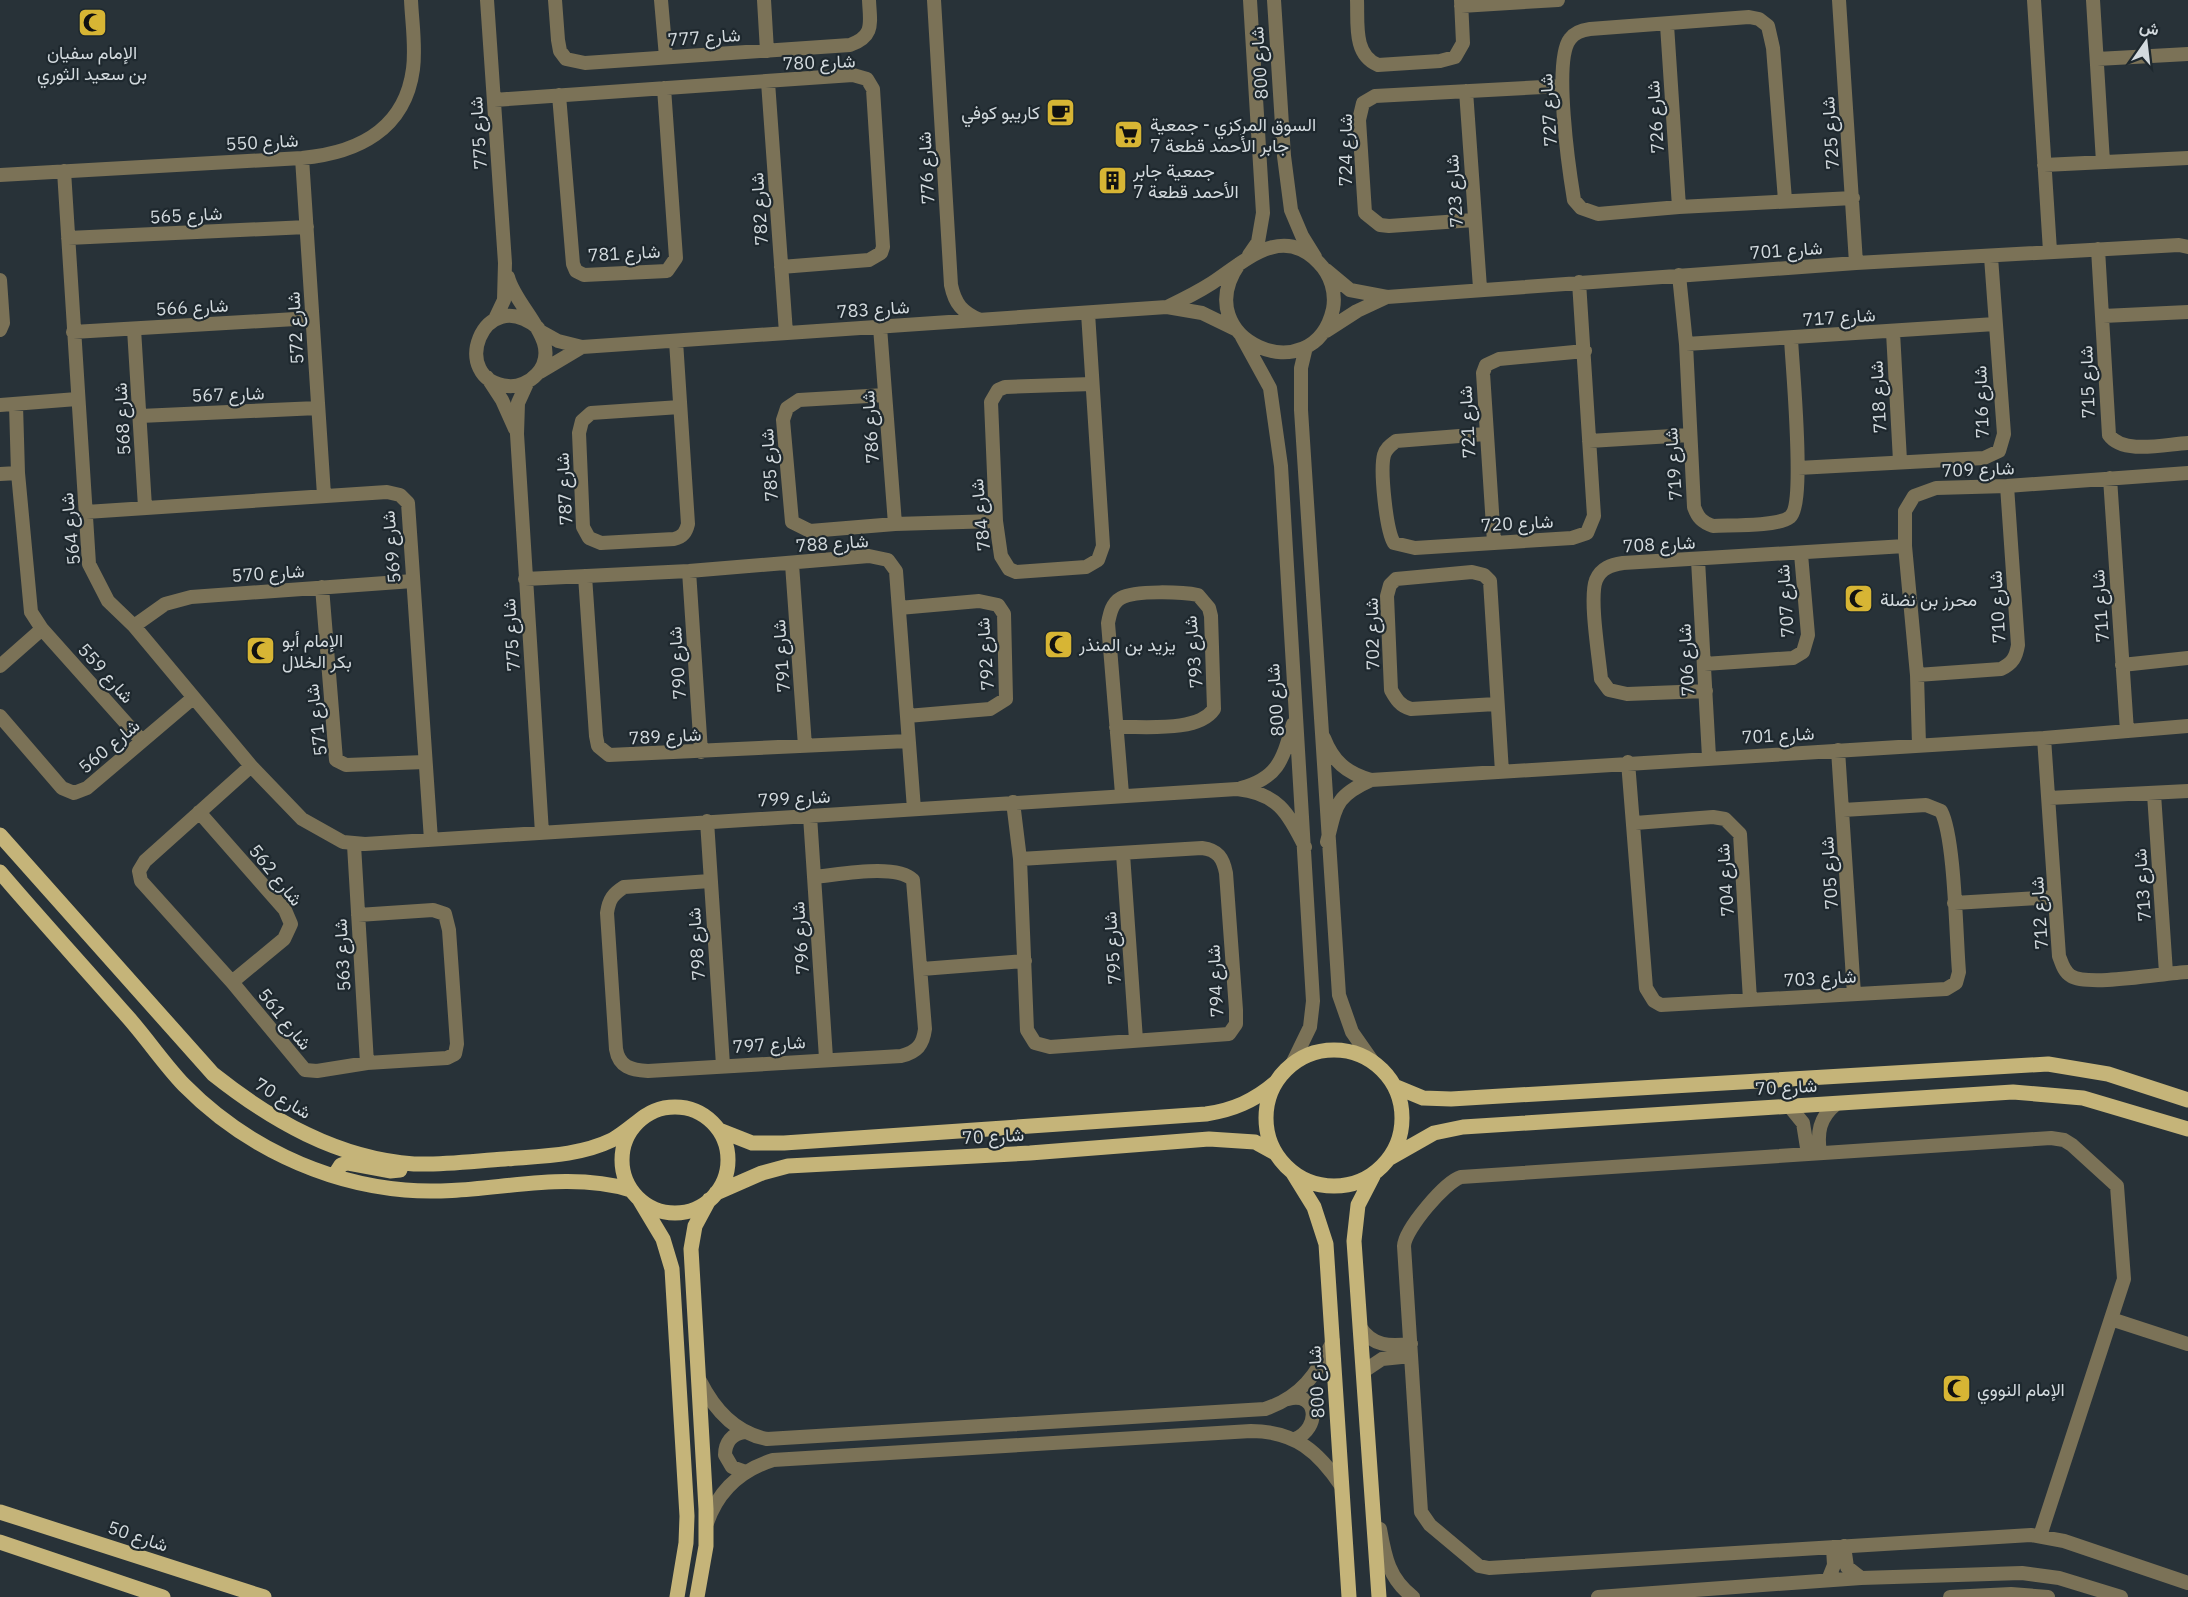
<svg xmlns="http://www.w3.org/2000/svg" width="2188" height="1597" viewBox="0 0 2188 1597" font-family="'IBM Plex Sans',Vazirmatn,sans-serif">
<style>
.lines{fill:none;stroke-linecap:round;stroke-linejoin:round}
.minor{stroke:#7b7257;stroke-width:14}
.major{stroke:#c5b479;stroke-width:15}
.labels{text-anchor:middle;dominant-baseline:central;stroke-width:4.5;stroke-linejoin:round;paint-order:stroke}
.street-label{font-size:18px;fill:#d3dade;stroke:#1e282e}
.poi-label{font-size:18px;fill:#d3dade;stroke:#1e282e;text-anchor:start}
</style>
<rect width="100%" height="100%" fill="#283238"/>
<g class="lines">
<!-- minor -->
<path class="minor" d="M487,0L505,263L504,300L495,319
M555,0L558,40L560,51L566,59L585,63L850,45C875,36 870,23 869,0
M661,0L666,57
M764,0L767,51
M934,0L951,285C955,304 962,312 980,320
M1274,0L1284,156L1291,210L1302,236L1315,257
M1357,0C1358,23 1353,55 1378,65L1440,61L1455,57L1463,43L1461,0
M1839,0L1856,263
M2034,0L2050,251
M2093,0L2103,162
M1461,6L1558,0
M1667,25L1679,207
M2097,59L2188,54
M768,82L786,333
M1466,91L1480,288
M559,95L573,264L576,271L584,275L667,271L676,258L664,88
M494,100L853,75L867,79L873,89L883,247L881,253L869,260L781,267
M302,158L324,495
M2044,165L2188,158
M64,171L89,564L108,601L134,626L251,766L302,819L343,842L365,844L1237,789C1277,793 1288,812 1305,847
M0,175L302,158C357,153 405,130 413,69C416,46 412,23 411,0
M1785,200L1773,48L1768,26L1759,19L1749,17L1590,29C1582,30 1574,33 1570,39C1553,60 1569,170 1574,200L1581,208L1598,214L1679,207L1853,198
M1474,220L1389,226L1380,225L1365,213L1359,120L1363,103L1375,96L1562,86
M68,238L307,227
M2098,249L2109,435C2123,455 2166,444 2188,443
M1249,255L1258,242L1263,213L1250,0
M1326,270L1350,290L1387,297L1856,263L2179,245L2188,247
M1679,275L1686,344L1694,507C1698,518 1702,522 1713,526C1731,525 1777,527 1790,517C1806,504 1792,365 1791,338
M508,277C516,309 565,343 537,374C530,382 518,387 508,386C448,381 482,282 538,328
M0,280L3,323L0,330
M1167,307C1182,300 1198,292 1212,283C1244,262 1282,223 1319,263C1331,275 1336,293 1333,309C1314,394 1186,340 1239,264
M1088,313L1103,546L1098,560L1086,567L1016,572L1009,569L1001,556L996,521L991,402L998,390L1005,387L1092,384
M2103,316L2188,312
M880,327L895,524
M134,329L145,507
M540,331L558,341L582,347L1167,307L1202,313L1235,329
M1326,331L1357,311L1387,297
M73,332L312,318
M1893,332L1900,461
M1242,337L1270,388L1281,466L1313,1001L1310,1027L1292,1064
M676,341L688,524C686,532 683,537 674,539L601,543L589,538L583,527L579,433L582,421L591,413L680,407
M1686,344L1995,324
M1306,347L1301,368V410L1339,995L1352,1032L1373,1062
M540,372L582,347
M487,377L502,400L515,429
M528,381L518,403L517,434L542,833
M885,395L799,400L787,408L783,420L792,522L810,531L895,524L996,521
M0,405L77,399
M140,416L318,408
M1485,434L1396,441C1391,445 1386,448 1384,455C1380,470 1386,530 1394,543L1415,548L1572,538L1587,533L1594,516L1579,282
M1589,441L1689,435
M1798,468L1984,458L1999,451L2004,434L1991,257
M0,474L18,473
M2110,478L2127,731
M86,512L387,492L400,495L408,503L431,840
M1494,542L1483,373L1486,365L1499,359L1585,351
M1698,560L1709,757
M792,564L805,746
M689,571L701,752
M585,576L596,736L598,746L609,755L908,741
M525,579L689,571L869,556L888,560L896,571L914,809
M322,587L336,760L346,765L425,762
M899,608L979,601L998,605L1004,614L1006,699L990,709L907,716
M134,626L165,604L191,597L413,581
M42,629L142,741
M1704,664L1793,658L1803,652L1808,635L1801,554
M2122,665L2188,658
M0,666L42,629L31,612L18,473L16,405
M1917,675L2001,669C2013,663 2016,657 2018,645L2007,486
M1706,691L1627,694L1609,690L1601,679C1599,657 1589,598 1596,580C1601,568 1611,565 1623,563L1905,546
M1496,704L1411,709C1400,706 1396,699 1391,690L1387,596L1390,585L1396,579L1472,572L1484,575L1490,581L1502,772
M0,716L62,788L74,793L87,788L193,698
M1116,727C1143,726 1198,733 1214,709L1211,616L1209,608L1198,595C1183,592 1135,590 1121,598C1112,603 1110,613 1108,623L1122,794
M1324,738C1333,761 1346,773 1371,780
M2044,738L2059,956C2062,964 2064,972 2071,976C2089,987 2163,973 2188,972
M1919,745L1917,675L1905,546V511L1914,496L1936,488L2007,486L2188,473
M1838,750L1854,994
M1628,762L1646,988L1654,1001L1661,1005L1946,989L1956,983L1959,972C1956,938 1955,837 1941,811L1926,805L1843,810
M251,766L145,861L139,871L141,881L232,982L305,1070L317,1071L367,1063L447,1058L455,1054L457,1044L449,930L445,914L433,910L358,915
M1241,788C1279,778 1283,758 1293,724
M2154,794L2166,973
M2049,798L2188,791
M1013,802L1020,859L1027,1030L1035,1043L1050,1047L1229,1034L1236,1024V1010L1226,873C1223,858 1218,850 1202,848L1020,859
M199,812L285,910L291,924L284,939L232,982
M810,816L826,1058
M707,821L723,1065
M1635,823L1713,817L1725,819L1740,834L1750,1000
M1327,842C1336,806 1335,796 1371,780L2044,738L2188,726
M354,845L367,1063
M1123,854L1136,1040
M710,881L624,887C613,894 609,899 607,913L616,1049C619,1067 631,1070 648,1071L901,1056C917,1052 923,1045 925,1029L913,880C896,863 838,875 814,877
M1954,903L2055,897
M922,969L1025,961
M1790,1107L1803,1123L1808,1154
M1820,1153C1817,1133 1819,1118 1836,1104
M2111,1319L2188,1344
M1360,1327C1373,1347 1390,1346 1411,1344
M1364,1371L1382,1359L1411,1356
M700,1381C714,1409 735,1433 767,1439L1265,1409C1301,1397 1317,1374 1333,1341
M1288,1399C1318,1391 1321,1428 1295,1439
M744,1432C732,1434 725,1442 725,1455L732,1467L746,1472
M707,1523C718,1491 741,1470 773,1460L1251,1431C1295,1431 1319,1452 1342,1487
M1380,1529C1385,1557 1389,1579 1413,1597
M2040,1536L2124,1279L2117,1186L2072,1145L2064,1140L2051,1138L1461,1177C1445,1182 1405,1229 1404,1246L1421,1512L1430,1525L1479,1566L1489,1568L2031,1535L2064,1541L2188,1583
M1844,1546L1847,1567L1861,1578
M1828,1580L1834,1565L1833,1547
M1598,1597L1861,1578L2022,1573L2059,1578L2121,1597
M1950,1597L2011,1594L2048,1597"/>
<!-- major -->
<path class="major" d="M0,835L213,1074C271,1120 338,1159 414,1164C444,1165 475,1161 505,1159C540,1156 579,1156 612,1140C623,1134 634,1124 645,1116
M0,872C41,920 84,967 126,1015C146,1037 163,1063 184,1085C242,1144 322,1183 405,1190C480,1197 558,1168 631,1190
M1266 1118a68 68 0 1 1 136 0a68 68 0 1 1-136 0Z
M1394,1086L1423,1098L1451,1099L2048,1064L2108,1074L2188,1100
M622 1160a53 53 0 1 1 106 0a53 53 0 1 1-106 0Z
M719,1130L752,1143H784L1206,1114C1233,1110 1254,1101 1275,1083
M1390,1158L1434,1133L1463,1127L2013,1092L2083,1098L2188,1129
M1293,1173L1314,1207L1326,1244L1349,1597
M334,1176L341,1165L347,1163L390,1171L400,1170
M1373,1176L1358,1205L1354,1241L1379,1597
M716,1193L762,1173L788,1166L1030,1153L1209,1139L1255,1142L1275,1153
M639,1199L663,1239L672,1269L687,1516L686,1543L677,1597
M0,1512L264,1597
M0,1542L163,1597
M697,1597L706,1546V1509L691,1249L695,1226L709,1200"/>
</g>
<!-- icons -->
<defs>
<symbol id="mosque-square" viewBox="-11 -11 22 22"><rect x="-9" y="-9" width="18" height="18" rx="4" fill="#d7b534" stroke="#1e282e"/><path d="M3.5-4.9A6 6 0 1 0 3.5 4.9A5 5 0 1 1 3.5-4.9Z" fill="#111"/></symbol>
<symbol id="cafe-square" viewBox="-11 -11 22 22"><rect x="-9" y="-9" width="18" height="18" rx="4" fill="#d7b534" stroke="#1e282e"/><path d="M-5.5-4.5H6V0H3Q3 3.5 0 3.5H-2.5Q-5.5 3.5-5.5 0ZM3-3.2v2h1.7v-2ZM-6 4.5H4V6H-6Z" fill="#111"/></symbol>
<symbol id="supermarket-square" viewBox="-11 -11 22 22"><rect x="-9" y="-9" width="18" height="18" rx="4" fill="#d7b534" stroke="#1e282e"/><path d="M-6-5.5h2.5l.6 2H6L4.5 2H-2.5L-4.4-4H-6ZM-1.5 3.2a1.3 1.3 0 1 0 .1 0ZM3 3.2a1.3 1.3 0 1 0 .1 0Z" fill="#111"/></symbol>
<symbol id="building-square" viewBox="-11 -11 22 22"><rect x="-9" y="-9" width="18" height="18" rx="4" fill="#d7b534" stroke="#1e282e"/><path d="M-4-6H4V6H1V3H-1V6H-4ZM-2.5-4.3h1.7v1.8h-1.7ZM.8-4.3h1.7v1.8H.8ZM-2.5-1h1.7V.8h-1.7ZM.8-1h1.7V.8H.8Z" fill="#111"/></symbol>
</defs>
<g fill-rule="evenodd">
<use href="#mosque-square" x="76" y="6" width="33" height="33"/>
<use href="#cafe-square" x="1044" y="96" width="33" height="33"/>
<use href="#supermarket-square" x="1112" y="118" width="33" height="33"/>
<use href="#building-square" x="1096" y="164" width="33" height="33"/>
<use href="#mosque-square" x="1842" y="582" width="33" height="33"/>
<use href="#mosque-square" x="1042" y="628" width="33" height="33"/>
<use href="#mosque-square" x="244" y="634" width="33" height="33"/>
<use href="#mosque-square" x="1940" y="1372" width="33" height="33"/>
</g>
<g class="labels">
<!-- street labels -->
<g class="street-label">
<text transform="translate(704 37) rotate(-4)">شارع 777</text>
<text transform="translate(819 62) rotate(-2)">شارع 780</text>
<text transform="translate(1259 63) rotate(-94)">شارع 800</text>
<text transform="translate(1548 110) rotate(-94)">شارع 727</text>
<text transform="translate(1655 117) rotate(-94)">شارع 726</text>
<text transform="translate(478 133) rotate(-94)">شارع 775</text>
<text transform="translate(1830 133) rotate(-94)">شارع 725</text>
<text transform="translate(262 142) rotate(-3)">شارع 550</text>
<text transform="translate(1345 150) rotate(-90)">شارع 724</text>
<text transform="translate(926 168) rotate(-93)">شارع 776</text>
<text transform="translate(1454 191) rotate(-94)">شارع 723</text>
<text transform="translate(759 209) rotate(-94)">شارع 782</text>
<text transform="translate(186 215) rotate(-3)">شارع 565</text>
<text transform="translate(1786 250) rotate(-4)">شارع 701</text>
<text transform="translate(624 253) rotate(-3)">شارع 781</text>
<text transform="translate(192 307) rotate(-3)">شارع 566</text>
<text transform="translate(873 309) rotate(-4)">شارع 783</text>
<text transform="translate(1839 317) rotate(-4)">شارع 717</text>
<text transform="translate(295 328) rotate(-93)">شارع 572</text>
<text transform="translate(2087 382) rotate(-92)">شارع 715</text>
<text transform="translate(228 394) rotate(-2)">شارع 567</text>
<text transform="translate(1878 397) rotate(-93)">شارع 718</text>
<text transform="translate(1981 402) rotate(-92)">شارع 716</text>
<text transform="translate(122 419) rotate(-93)">شارع 568</text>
<text transform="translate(1467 422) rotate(-93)">شارع 721</text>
<text transform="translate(870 427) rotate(-94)">شارع 786</text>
<text transform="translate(1673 464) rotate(-94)">شارع 719</text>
<text transform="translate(769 465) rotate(-94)">شارع 785</text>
<text transform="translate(1978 469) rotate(-2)">شارع 709</text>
<text transform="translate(564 489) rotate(-93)">شارع 787</text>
<text transform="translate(980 515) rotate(-96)">شارع 784</text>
<text transform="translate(1517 523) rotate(-3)">شارع 720</text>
<text transform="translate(70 529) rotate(-96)">شارع 564</text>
<text transform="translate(832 543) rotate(-4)">شارع 788</text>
<text transform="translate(1659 544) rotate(-3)">شارع 708</text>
<text transform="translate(391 547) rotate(-95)">شارع 569</text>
<text transform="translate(268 573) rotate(-4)">شارع 570</text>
<text transform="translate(1785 601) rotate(-94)">شارع 707</text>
<text transform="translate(2100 606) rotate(-94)">شارع 711</text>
<text transform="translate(1997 607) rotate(-93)">شارع 710</text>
<text transform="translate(1372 634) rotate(-91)">شارع 702</text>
<text transform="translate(511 635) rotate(-94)">شارع 775</text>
<text transform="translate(1193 652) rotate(-95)">شارع 793</text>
<text transform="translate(985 654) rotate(-94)">شارع 792</text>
<text transform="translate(781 656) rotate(-94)">شارع 791</text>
<text transform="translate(1686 660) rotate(-93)">شارع 706</text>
<text transform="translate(677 663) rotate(-94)">شارع 790</text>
<text transform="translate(106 673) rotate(48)">شارع 559</text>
<text transform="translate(1275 700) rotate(-94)">شارع 800</text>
<text transform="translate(316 720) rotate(-97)">شارع 571</text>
<text transform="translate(1778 735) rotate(-3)">شارع 701</text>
<text transform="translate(665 736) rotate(-3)">شارع 789</text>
<text transform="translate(109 746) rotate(-40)">شارع 560</text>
<text transform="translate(794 798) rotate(-3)">شارع 799</text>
<text transform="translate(1829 873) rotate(-94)">شارع 705</text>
<text transform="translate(276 875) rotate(51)">شارع 562</text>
<text transform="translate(1725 880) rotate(-94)">شارع 704</text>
<text transform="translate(2142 885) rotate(-94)">شارع 713</text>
<text transform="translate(2039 913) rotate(-94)">شارع 712</text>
<text transform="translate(800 938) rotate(-94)">شارع 796</text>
<text transform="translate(696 944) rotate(-94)">شارع 798</text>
<text transform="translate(1112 948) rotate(-94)">شارع 795</text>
<text transform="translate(342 955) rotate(-93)">شارع 563</text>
<text transform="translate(1820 978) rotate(-3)">شارع 703</text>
<text transform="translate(1215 981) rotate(-93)">شارع 794</text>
<text transform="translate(285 1019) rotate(51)">شارع 561</text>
<text transform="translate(769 1044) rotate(-4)">شارع 797</text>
<text transform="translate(1786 1087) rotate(-3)">شارع 70</text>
<text transform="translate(283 1098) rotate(31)">شارع 70</text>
<text transform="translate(993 1136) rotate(-3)">شارع 70</text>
<text transform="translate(1316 1382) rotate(-93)">شارع 800</text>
<text transform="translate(138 1536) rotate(18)">شارع 50</text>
</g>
<!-- poi labels -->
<g class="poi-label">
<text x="92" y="52" text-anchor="middle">الإمام سفيان<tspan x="92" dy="21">بن سعيد الثوري</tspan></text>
<text x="1040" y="112" text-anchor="end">كاريبو كوفي</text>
<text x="1150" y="124">السوق المركزي - جمعية<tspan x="1150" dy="21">جابر الأحمد قطعة 7</tspan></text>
<text x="1133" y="170">جمعية جابر<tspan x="1133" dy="21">الأحمد قطعة 7</tspan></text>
<text x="1880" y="599">محرز بن نضلة</text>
<text x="282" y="640">الإمام أبو<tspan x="282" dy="21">بكر الخلال</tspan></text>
<text x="1079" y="644">يزيد بن المنذر</text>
<text x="1977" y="1389">الإمام النووي</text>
</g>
</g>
<!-- north arrow -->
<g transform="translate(2146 42) rotate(14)" stroke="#1e282e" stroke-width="4.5" paint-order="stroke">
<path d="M0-4.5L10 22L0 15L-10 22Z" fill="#d3dade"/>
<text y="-9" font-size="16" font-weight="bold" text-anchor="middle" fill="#d3dade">ش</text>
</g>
</svg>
